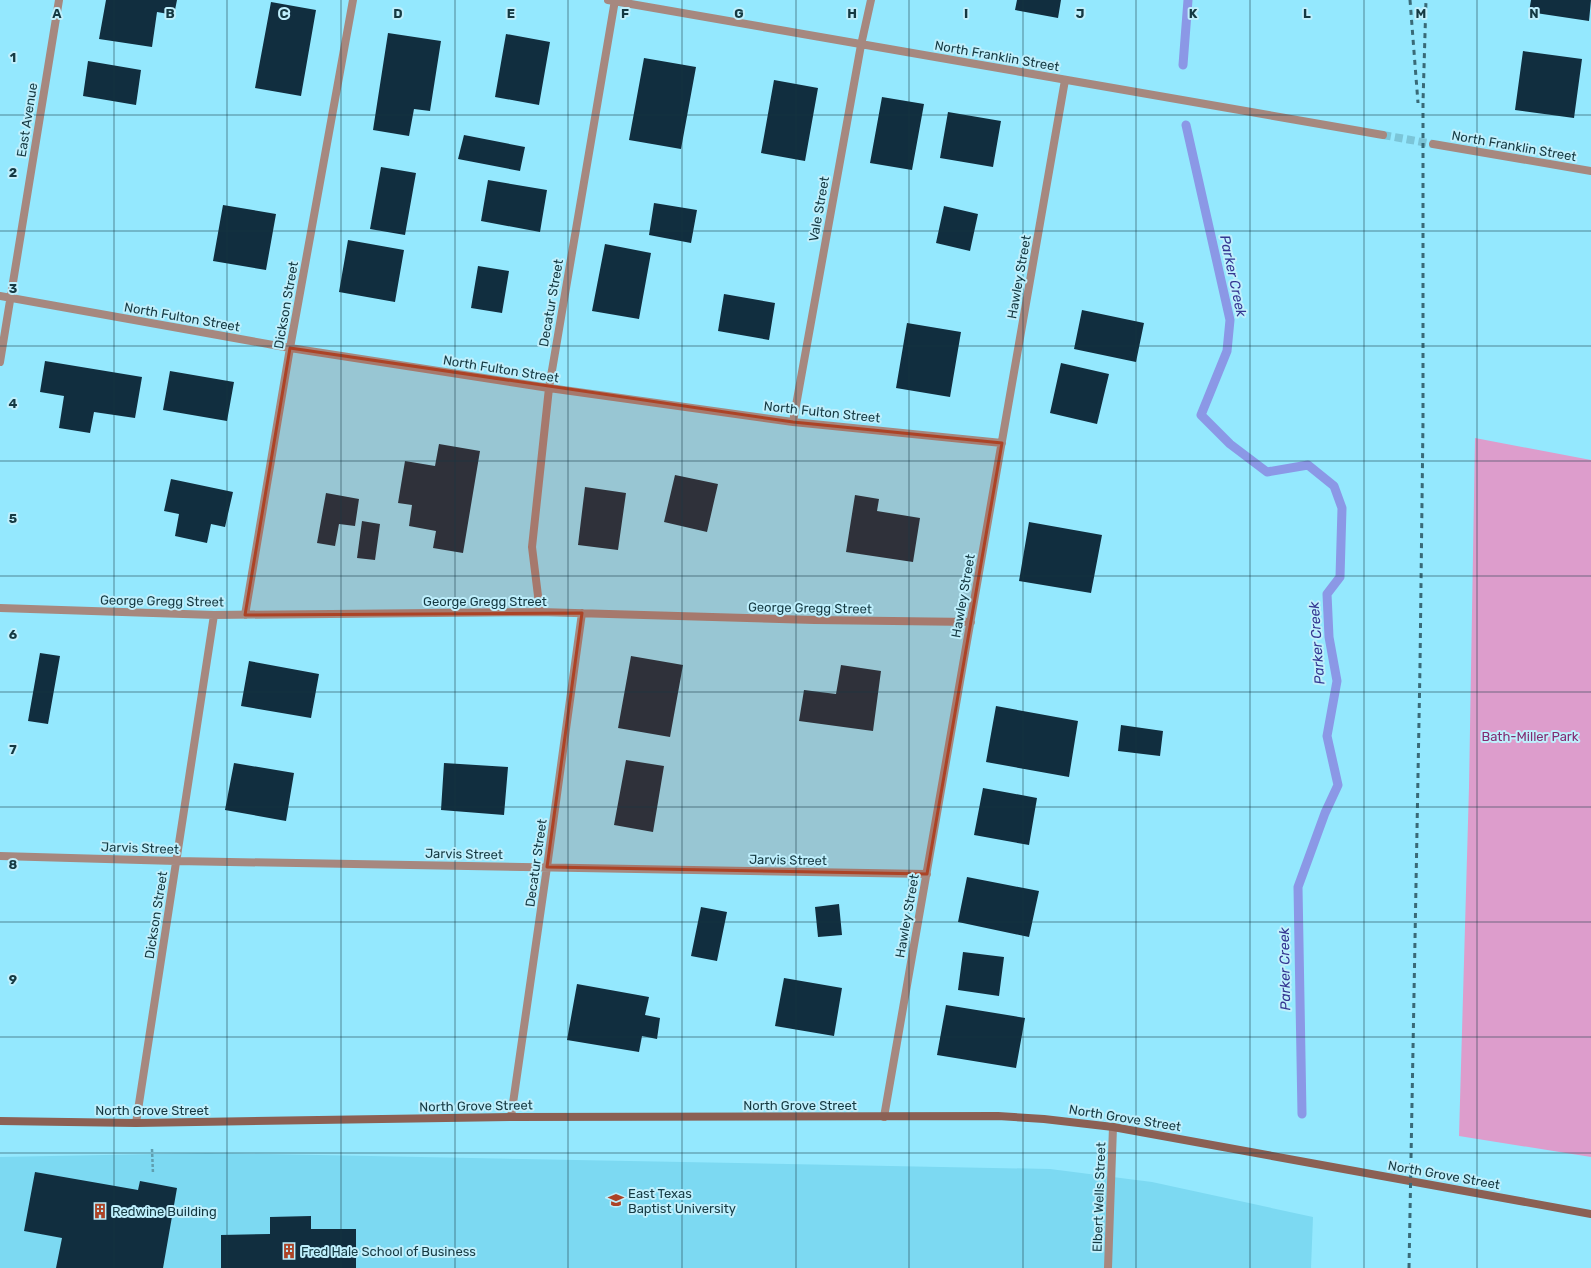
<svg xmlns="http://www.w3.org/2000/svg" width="1591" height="1268" viewBox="0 0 1591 1268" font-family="Rubik,sans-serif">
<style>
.built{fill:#7cd9f2}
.green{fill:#dd9dcc}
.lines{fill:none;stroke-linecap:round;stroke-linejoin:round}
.stream{stroke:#8b98e6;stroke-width:9}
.building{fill:#112e3f}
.street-tunnel{stroke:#7bc5d8;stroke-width:8;stroke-dasharray:8 4;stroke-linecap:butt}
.path{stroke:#5f9fb0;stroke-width:2.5;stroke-dasharray:3 2;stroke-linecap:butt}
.street{stroke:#a6887f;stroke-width:8}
.secondary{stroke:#8b6054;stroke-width:8}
.rail{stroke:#396a77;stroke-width:3;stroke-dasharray:5 5;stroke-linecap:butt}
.marked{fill:#ac4326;fill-opacity:0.2;stroke:#ac4326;stroke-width:3;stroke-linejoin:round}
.grid{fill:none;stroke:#153942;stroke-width:1;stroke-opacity:0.55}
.labels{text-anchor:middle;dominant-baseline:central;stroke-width:4;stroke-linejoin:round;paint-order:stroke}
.street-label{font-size:13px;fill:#153942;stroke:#bfeffc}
.park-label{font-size:13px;fill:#822b71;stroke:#bfeffc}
.poi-label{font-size:13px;fill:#153942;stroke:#bfeffc;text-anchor:start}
.water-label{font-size:14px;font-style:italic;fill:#343691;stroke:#bfeffc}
.grid-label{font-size:13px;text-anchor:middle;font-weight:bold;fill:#153942;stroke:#bfeffc;stroke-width:4;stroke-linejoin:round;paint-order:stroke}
</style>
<rect width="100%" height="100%" fill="#94e8fe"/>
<!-- built -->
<path class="built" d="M208,1153L1050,1169L1152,1182L1313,1217L1311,1268H0V1157Z"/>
<!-- green -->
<path class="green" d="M1475,438L1591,460V1157L1459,1136L1469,787Z"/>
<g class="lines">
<!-- stream -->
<path class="stream" d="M1183,65L1188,0
M1186,125L1230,320L1227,351L1201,415L1230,444L1267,472L1308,465L1334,486L1342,508L1340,577L1327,594L1329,637L1337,681L1327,736L1338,785L1325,813L1298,887L1302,1114"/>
</g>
<!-- building -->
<path class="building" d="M106,0H177L174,15L157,12L152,47L99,39Z
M1017,0H1061L1058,18L1015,10Z
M1531,0H1591L1589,21L1529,12Z
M271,2L316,10L301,96L255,88Z
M388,33L441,41L430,111L414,109L409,136L373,130Z
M506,34L550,42L539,105L495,97Z
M1523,51L1582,59L1574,118L1515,110Z
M644,58L696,67L681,149L629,140Z
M88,61L141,70L136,105L83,96Z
M774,80L818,88L805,161L761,153Z
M882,97L924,104L912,170L870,163Z
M948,112L1001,121L993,167L940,158Z
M464,135L525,147L520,171L458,159Z
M381,167L416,173L405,235L370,229Z
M488,180L547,190L540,232L481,221Z
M654,203L697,210L691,243L649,235Z
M223,205L276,214L266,270L213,261Z
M944,206L978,214L970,251L936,243Z
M348,240L404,250L395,302L339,292Z
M605,244L651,253L639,319L592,311Z
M478,266L509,271L502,313L471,308Z
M724,294L775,303L769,340L718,331Z
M1082,310L1144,323L1136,362L1074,349Z
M907,323L961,332L950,397L896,388Z
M45,361L142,377L135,418L94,412L90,433L59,428L64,396L40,392Z
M1061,363L1109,374L1097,424L1050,413Z
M170,371L234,382L227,421L163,410Z
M439,444L480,451L463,553L433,548L436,531L409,526L412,505L398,503L405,461L435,466Z
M675,475L718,484L707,532L664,522Z
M171,479L233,492L225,527L211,524L207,543L175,536L179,514L164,511Z
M585,487L626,493L618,550L578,545Z
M326,493L359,499L355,526L339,524L335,546L317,543Z
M855,495L879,499L877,511L920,518L913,562L846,552Z
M362,521L380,524L375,560L357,558Z
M1029,522L1102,535L1091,593L1019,581Z
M40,653L60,656L48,724L28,721Z
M631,656L683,665L670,737L618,728Z
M249,661L319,674L311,718L241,706Z
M841,665L881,671L873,731L799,721L804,690L836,694Z
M996,706L1078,721L1069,777L986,762Z
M1121,725L1163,731L1160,756L1118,751Z
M626,760L664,766L653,832L614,825Z
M234,763L294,773L286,821L225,810Z
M444,763L508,767L504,815L441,810Z
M983,788L1037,798L1029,845L974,835Z
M967,877L1039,891L1029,937L958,922Z
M839,904L842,935L818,937L815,907Z
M701,907L727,912L717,961L691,956Z
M963,952L1004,957L999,996L958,990Z
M784,978L842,988L834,1036L775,1026Z
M577,984L649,997L645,1015L660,1018L657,1039L642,1036L639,1052L567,1040Z
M946,1005L1025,1018L1016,1068L937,1055Z
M35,1172L138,1190L140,1181L177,1188L163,1268H56L62,1238L24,1231Z
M311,1216V1229H356V1268H221V1235L270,1234V1217Z"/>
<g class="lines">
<!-- street-tunnel -->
<path class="street-tunnel" d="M1383,135L1433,144"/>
<!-- path -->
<path class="path" d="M152,1149L153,1174"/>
<!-- street -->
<path class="street" d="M608,0L1383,135
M1433,144L1591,171
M0,296L290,348L549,388L793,422L1002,443
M0,362L59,0
M793,422L861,45L871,0
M0,608L214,615L540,612L814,620L971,622
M540,612L532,547L549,388L615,0
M245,615L290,348L353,0
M0,856L176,861L927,874
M511,1117L547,867L582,613
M884,1117L1065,80
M136,1123L214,615
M1108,1268L1113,1127"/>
<!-- secondary -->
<path class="secondary" d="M0,1121L136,1123L511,1117L998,1116L1044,1119L1113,1127L1591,1214"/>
<!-- rail -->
<path class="rail" d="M1410,0L1418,103
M1409,1268L1420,666L1423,422V102L1426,0"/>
</g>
<!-- marked area -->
<path class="marked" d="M290,348L793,422L1002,443L927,874L547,867L582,613L245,615Z"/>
<!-- grid -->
<path class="grid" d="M114,0V1268M227,0V1268M341,0V1268M455,0V1268M568,0V1268M682,0V1268M796,0V1268M909,0V1268M1023,0V1268M1136,0V1268M1250,0V1268M1364,0V1268M1477,0V1268M0,115H1591M0,231H1591M0,346H1591M0,461H1591M0,576H1591M0,692H1591M0,807H1591M0,922H1591M0,1037H1591M0,1153H1591"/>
<!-- icons -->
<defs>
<symbol id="university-bare" viewBox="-9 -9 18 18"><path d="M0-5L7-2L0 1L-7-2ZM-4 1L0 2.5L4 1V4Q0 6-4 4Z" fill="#ac4326" stroke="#bfeffc" stroke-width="2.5" paint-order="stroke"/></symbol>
<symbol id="building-bare" viewBox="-9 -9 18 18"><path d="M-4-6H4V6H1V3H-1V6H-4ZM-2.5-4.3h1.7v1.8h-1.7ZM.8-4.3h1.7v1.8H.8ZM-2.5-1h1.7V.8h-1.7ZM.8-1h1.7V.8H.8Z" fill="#ac4326" stroke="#bfeffc" stroke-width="2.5" paint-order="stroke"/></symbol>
</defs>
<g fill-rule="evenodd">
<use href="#university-bare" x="605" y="1189" width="22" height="22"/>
<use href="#building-bare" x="89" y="1200" width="22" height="22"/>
<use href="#building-bare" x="278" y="1240" width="22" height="22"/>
</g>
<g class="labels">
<!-- street labels -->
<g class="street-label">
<text transform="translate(997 56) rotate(10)">North Franklin Street</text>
<text transform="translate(27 120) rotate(-81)">East Avenue</text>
<text transform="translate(1514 146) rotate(10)">North Franklin Street</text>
<text transform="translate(819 209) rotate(-80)">Vale Street</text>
<text transform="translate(1019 277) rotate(-80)">Hawley Street</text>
<text transform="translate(551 303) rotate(-80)">Decatur Street</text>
<text transform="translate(286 305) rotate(-80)">Dickson Street</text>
<text transform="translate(182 317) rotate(10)">North Fulton Street</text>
<text transform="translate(501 369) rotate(9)">North Fulton Street</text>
<text transform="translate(822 412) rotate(6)">North Fulton Street</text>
<text transform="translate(963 596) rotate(-80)">Hawley Street</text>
<text transform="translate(162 601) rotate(1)">George Gregg Street</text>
<text x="485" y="601">George Gregg Street</text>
<text transform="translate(810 608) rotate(1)">George Gregg Street</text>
<text transform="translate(140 848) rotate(2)">Jarvis Street</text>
<text transform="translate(464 854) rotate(1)">Jarvis Street</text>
<text transform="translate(788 860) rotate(1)">Jarvis Street</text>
<text transform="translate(536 863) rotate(-82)">Decatur Street</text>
<text transform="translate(156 915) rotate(-81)">Dickson Street</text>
<text transform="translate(907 916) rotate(-80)">Hawley Street</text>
<text x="800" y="1105">North Grove Street</text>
<text transform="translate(476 1106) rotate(-1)">North Grove Street</text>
<text x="152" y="1110">North Grove Street</text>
<text transform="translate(1125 1118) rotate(9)">North Grove Street</text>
<text transform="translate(1444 1175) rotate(10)">North Grove Street</text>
<text transform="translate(1099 1197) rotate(-88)">Elbert Wells Street</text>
</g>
<!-- park labels -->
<g class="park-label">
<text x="1530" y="736">Bath-Miller Park</text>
</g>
<!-- poi labels -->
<g class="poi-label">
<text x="628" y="1193">East Texas<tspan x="628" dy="15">Baptist University</tspan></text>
<text x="112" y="1211">Redwine Building</text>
<text x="301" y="1251">Fred Hale School of Business</text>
</g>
<!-- water labels -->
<g class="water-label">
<text transform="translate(1233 276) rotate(78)">Parker Creek</text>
<text transform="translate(1317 643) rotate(-94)">Parker Creek</text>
<text transform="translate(1285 969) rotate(-91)">Parker Creek</text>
</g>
</g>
<g class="grid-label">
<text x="57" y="18">A</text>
<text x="170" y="18">B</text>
<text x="284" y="18">C</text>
<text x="398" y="18">D</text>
<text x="511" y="18">E</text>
<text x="625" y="18">F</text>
<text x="739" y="18">G</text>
<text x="852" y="18">H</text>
<text x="966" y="18">I</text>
<text x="1080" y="18">J</text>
<text x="1193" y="18">K</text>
<text x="1307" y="18">L</text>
<text x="1421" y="18">M</text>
<text x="1534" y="18">N</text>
<text x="13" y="62">1</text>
<text x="13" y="177">2</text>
<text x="13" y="293">3</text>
<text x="13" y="408">4</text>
<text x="13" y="523">5</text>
<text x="13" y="639">6</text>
<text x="13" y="754">7</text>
<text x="13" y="869">8</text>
<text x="13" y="984">9</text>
</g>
</svg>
